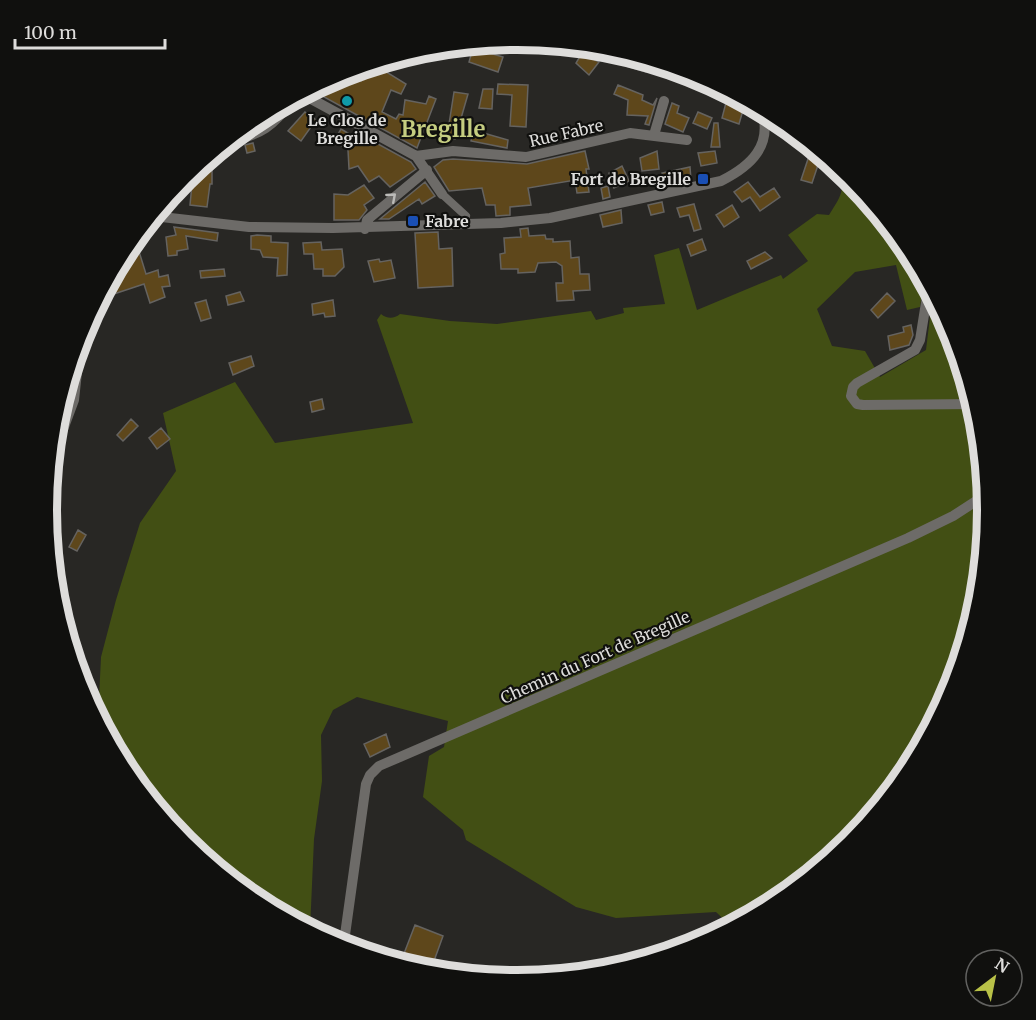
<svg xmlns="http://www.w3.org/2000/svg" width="1036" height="1020" viewBox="0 0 1036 1020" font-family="Merriweather,serif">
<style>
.green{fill:#424f14}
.building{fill:#5e471b;stroke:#656360;stroke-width:1.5}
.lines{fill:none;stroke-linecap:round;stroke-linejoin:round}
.pedestrian{stroke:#6d6b68;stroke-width:8}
.minor{stroke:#6d6b68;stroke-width:10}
.oneway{stroke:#bcbbb8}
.culture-dot{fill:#0f9aa8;stroke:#10100e;stroke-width:2}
.transit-dot{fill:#1a4fb4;stroke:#10100e;stroke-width:2}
.labels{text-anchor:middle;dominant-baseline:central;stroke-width:4.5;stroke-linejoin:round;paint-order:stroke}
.poi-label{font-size:16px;font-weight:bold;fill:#dedddb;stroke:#10100e}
.street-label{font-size:16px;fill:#dedddb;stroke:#10100e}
.district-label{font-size:22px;font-weight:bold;fill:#c5cd80;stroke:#10100e}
.rim{fill:none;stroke:#dedddb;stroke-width:8}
</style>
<rect width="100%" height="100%" fill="#282724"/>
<!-- green -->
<path class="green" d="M839,167C860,185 917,249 923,274C926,283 921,297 920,307L907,310L896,265L855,272L817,309L832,346L865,351L880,377L926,350L933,292C1021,457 1001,661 882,806C871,818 862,833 850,844C829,864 804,885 780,902C765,912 747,919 732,927L716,912L616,918L576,907L466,840L463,830L423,797L429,756L444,747L448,721L357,697L333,710L321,735L322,781L314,839L310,930L256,901L185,843L126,771L98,719L101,657L116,600L140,523L176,471L163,413L235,382L275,443L413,423L377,320L381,314C387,319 394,319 400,314L450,321L497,324L591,311L596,320L624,313L623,308L665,304L654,255L679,248L697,310L781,275L783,279L808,261L788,235L817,214L829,215C844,192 844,190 839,167Z"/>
<!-- building -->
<path class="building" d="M473,48L503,57L498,72L469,62Z
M582,53L599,62L589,75L576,63Z
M630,54L649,60L646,72L626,66Z
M386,60L383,70L406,84L401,94L391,90L382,112L396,119L399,114L403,115L405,100L426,104L429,96L436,99L417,148L315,92L319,85L346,72L361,81L369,66Z
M675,68L700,76L694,88L671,77Z
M498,84L528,85L526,127L510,126L512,95L497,94Z
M618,85L643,95L642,100L653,105L657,98L649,125L645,124L648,116L627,115L628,100L614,94Z
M483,89H493L492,109L479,108Z
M729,91L746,100L739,124L722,118Z
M454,92L468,94L455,139L447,137Z
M672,103L679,106L677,113L689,118L683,132L665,124Z
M305,112L316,120L301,141L288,131Z
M698,112L712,118L707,129L693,123Z
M714,123H718L720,147H711Z
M341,129L366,144L369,139L411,162L416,169L390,187L379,176L369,182L358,166L349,169L348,150L334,141Z
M473,130L508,140L507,148L471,141Z
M253,143L255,151L247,153L245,145Z
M585,151L589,169H586L589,192L577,193L575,180L528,188L531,205L510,207V215L496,216L495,205H486L482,188L449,191L434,167L443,160L453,159L527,164Z
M657,151L659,169L642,171L640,158Z
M715,151L717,163L701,166L698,153Z
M212,155V184H210L207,207L190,205L192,184L190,181H181Z
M809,156L820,159L812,183L801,180Z
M622,166L629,181L614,188L609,173Z
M690,167L691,180L664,181L662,173Z
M425,182L435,196L422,204L419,199L389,219H380Z
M748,182L760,197L774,188L780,197L760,211L750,197L742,202L734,192Z
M364,185L374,198L364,205L367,210L359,220H334V194L348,195Z
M608,186L610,197L603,199L601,188Z
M662,202L664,212L651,215L648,205Z
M694,204L701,229L694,231L689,215L680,217L677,208Z
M732,205L739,217L724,227L716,215Z
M621,210L622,223L603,227L600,215Z
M174,227L218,233L217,241L186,236L188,249L177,251V255L168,256L166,237L176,235Z
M528,228L529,236L545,235L546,239H553V242L570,241L571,258L579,257L580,274H589L590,290L573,291L574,300L557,301L556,283H563L562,266L556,262L538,263L535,272L518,273V269H501L500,254L505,253L504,238L521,237L520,229Z
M438,232L439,249L452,248L453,286L418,288L415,233Z
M257,235L271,236V242L288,243L287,275L277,276L278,258L263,257L260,250L251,249V236Z
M702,239L706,250L691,256L687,245Z
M321,242L322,250L342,249L344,267L335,276H323V269H314L313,254H304L303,243Z
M137,245L146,274L158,270L159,277L168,275L170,286L162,287L165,297L150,303L144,284L99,299L118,264L129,261L127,248Z
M765,252L772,258L751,269L747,261Z
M379,259L380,262L391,260L395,278L374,282L368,261Z
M224,269L225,276L201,278L200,271Z
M240,292L244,301L228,305L226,296Z
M887,293L895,301L878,318L871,310Z
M206,300L211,318L201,321L195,303Z
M333,300L335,316L325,317L324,313L313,315L312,304Z
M911,325L913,335L909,345L890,350L888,336L904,332L903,327Z
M251,356L254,366L233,375L229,363Z
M322,399L324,409L312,412L310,402Z
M131,419L138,426L123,441L117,435Z
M161,428L170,439L157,449L149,438Z
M78,530L86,535L77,551L69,547Z
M386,734L390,747L370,757L364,744Z
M415,925L443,936L430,972L400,964Z"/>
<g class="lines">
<!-- pedestrian -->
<path class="pedestrian" d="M442,194L466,216"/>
<!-- minor -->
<path class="minor" d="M302,94L416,156L442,194
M654,135L664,101
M228,142C267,133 271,126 296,97
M416,156L453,151L526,157L630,133L687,140
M153,216L249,227L333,228L501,223L550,218L721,181C751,166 774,145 761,108
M365,229L367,220L427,170
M929,284L920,340L915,350L857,383L853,387L851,396L857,404L863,405L976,404
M52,459L74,400L81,335
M344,942L366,784L370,775L379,766L908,538L953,516L987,494
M344,947V942L355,950"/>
</g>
<!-- one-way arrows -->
<defs><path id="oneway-chevron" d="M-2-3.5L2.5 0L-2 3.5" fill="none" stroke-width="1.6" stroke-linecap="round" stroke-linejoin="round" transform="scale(1.5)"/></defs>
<use class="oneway" href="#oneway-chevron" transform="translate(392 197) rotate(-41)"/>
<!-- markers -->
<circle class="culture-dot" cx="347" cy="101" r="6"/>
<g class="transit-dot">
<rect x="697" y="173" width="12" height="12" rx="3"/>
<rect x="407" y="215" width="12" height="12" rx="3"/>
</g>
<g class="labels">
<!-- poi labels -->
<g class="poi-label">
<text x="347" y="120">Le Clos de<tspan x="347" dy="18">Bregille</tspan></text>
<text x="691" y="179" text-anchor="end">Fort de Bregille</text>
<text x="425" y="221" text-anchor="start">Fabre</text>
</g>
<!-- street labels -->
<g class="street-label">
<text transform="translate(566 133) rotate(-13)">Rue Fabre</text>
<text transform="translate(595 657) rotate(-24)">Chemin du Fort de Bregille</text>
</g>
<!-- district labels -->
<g class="district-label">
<text x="443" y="129">Bregille</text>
</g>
</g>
<!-- crop -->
<path d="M0 0H1036V1020H0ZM57 510a460 460 0 1 1 920 0a460 460 0 1 1-920 0Z" fill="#10100e" fill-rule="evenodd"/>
<path class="rim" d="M57 510a460 460 0 1 1 920 0a460 460 0 1 1-920 0Z"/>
<!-- north arrow -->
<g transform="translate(994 978) rotate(32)"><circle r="28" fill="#10100e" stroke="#626260" stroke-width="1.5"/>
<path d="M0-4.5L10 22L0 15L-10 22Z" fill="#b8c147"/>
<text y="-9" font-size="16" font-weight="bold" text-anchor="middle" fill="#dedddb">N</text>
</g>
<!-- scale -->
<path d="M15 39v9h150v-9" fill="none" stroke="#dedddb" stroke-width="3"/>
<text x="24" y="39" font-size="18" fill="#dedddb" stroke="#10100e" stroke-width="4.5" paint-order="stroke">100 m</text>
</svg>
